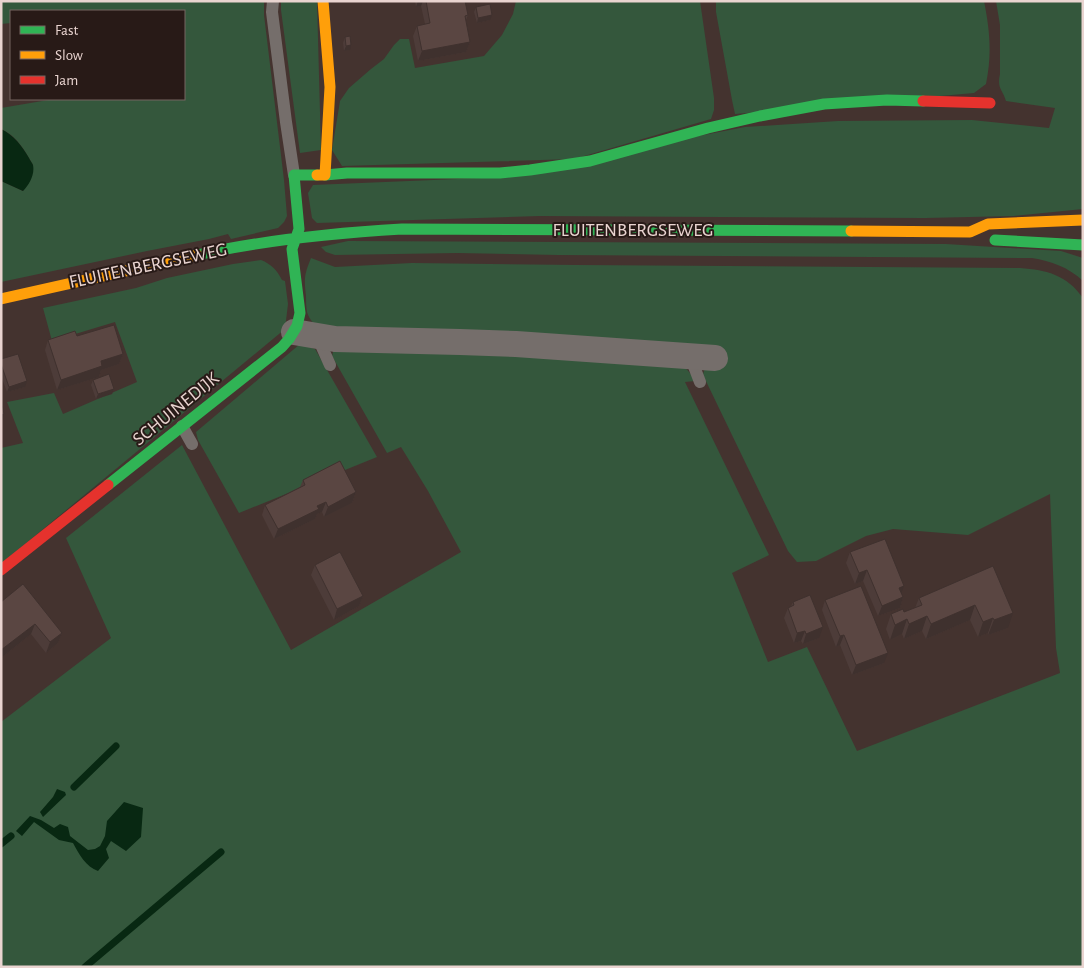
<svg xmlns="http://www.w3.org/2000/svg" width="1084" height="968" viewBox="0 0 1084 968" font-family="'Alegreya Sans',sans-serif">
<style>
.green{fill:#34573c}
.water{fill:#082812}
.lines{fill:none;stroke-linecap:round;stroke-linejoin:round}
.stream{stroke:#082812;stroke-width:7}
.lane{stroke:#756e6b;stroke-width:12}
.street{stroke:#756e6b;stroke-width:26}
.fast{stroke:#30b455;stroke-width:11}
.slow{stroke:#ff9f0a;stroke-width:11}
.jam{stroke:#e5322d;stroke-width:11}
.wall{fill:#4d3c39}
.shaded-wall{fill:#3f312e}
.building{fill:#5a4642;stroke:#3f312e}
.labels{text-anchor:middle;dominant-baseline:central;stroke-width:4;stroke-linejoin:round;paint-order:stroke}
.street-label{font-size:19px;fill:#e9d4d0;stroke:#281a17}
</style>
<rect width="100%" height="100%" fill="#44332f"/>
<!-- green -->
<path class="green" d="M1,1H264V15L284,180L287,216L284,222L278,228L231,239L228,234L209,239L147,251L1,282V181L23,191L33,165C25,151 17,136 1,129V108L54,99H184V11H11V23L1,24Z
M281,1H317L321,150L300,153L281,10Z
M516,1H700L714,98V110L711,119L574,159L342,166L332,150L340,101L349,88L371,69L384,59L394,45L400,39H409L415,68L484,56L502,35L513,14Z
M716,1H984C990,31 992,54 986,84L974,93L735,114L732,100L716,12Z
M996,1H1083V209L1014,216L925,218L540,216L317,223L312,218L308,193L313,185L481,178L745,127L838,121L972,120L1049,128L1055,108L1006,101C1002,88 997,89 1000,74V25Z
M348,241L946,244L1061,251L1083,258V281C1068,267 1051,261 1032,258L559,255L457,253L335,255L326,252L321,247Z
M311,258L335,267L412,263L578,265L1020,268C1047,270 1067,275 1083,298V967H1V722L111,638L66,538L182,445L291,650L461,552L428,491L401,447L387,453L332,356L335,344L435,346L555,351L669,360C683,365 688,368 695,381L685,382L769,555L732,573L768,662L807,647L857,751L1060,673L1056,648L1050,494L968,535L893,529L866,536L816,561L797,562L788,551L703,375C704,368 708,364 715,363V352L647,347L450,336L345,335C330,334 312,329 307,312C306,307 306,301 306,296C304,279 304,275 311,258Z
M261,260C271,264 277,270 282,280L285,281L288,304L285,329L1,564V448L23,443L7,402L54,393L63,414L137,382L115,322L52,341L43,308L136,288L167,278L233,264Z
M300,344L315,349L377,457L239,513L198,440L196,432Z"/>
<!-- water -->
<path class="water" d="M1,129C14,135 22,146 29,158C30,160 32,163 33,165C35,175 29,185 23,191L1,181Z
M57,789L65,792L66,795L43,817L40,812L53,797Z
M124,802L143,808L141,837L126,851L111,841L106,849L109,858L98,871C86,867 79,854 73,843L59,840L34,822L22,836L16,831L30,816L41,820L54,828L60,824L68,827L70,836L88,850L95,849L100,846L105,836L107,821Z"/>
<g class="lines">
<!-- stream -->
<path class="stream" d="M74,787L116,746
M1,844L11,836
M85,967L221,852"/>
<!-- lane -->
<path class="lane" d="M273,1L272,12L286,122L294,175
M317,336L330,365
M690,356L700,382
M182,426L192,444"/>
<!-- street -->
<path class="street" d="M294,332L335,339L460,342L516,344L715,358"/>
<!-- fast -->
<path class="fast" d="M325,175L347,173H500L530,170L590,161L708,128L760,116L824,104L887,100L923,101
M995,240L1083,245
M197,255C264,240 333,233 402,229L851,231
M108,485L282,347L289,339L297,326L300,313L292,249L299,229L294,175H317"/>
<!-- slow -->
<path class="slow" d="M317,175H325L330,87L323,1
M851,231L970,232L988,224L1083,220
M1,299L197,255"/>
<!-- jam -->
<path class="jam" d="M923,101L990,103
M1,570L108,485"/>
</g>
<!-- wall -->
<path class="wall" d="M415,1H465L468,15L466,20L470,42L466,52L418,61L413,36L417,26L425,24L421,6L416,7Z
M476,7L490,20L477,23L474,12Z
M345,37L350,50L344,51L343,43Z
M77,336L123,354L119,364L101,370L99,377L57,390L45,350L48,340Z
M1,359L25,387L7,392L1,376Z
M93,380L114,389L112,394L96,399L91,385Z
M303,480L356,492L352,503L324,517L322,512L317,514L315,519L274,539L262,515L265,505L300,487Z
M850,552L901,593L903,597L900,608L878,616L863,581L855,584L846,563Z
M315,565L363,596L359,606L334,620L311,575Z
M993,566L1008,628L988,635V633L978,637L970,620L926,639L922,631L904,639L902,634L890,640L886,629L891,614L904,612L915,608L919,598Z
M825,600L884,663L852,675L840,645L836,647L822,610Z
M1,602L62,633L58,643L46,653L31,634L1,658Z
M793,602L819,638L803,644L801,641L794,643L784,618L788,608L791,606Z"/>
<!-- shaded-wall -->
<path class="shaded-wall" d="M418,1H423L421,6L416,7Z
M492,15L490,20L477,23L478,18Z
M470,42L466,52L418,61L422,51Z
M351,45L350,50L344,51L346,46Z
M123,354L119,364L101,370L99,377L57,390L61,380L101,361Z
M27,381L25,387L7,392L9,387Z
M114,389L112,394L96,399L98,394Z
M4,414L1,423V415Z
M356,492L352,503L324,517L328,507Z
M326,502L322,512L317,514L315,519L274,539L278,529L317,506Z
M867,570L863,581L855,584L859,573Z
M904,586L900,596L899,588Z
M363,596L359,606L334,620L337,609Z
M903,597L900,608L878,616L882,606Z
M975,605L970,620L926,639L931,624Z
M1013,613L1008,628L988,635L994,620Z
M927,616L922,631L904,639L909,624Z
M993,618L988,633L978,637L983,622Z
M907,619L902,634L890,640L895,625Z
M35,624L31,634L1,658V650Z
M823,627L819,638L803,644L806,634Z
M805,631L801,641L794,643L797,633Z
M62,633L58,643L46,653L50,642Z
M844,635L840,645L836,647L840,636Z
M888,653L884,663L852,675L856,665Z"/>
<!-- building -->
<path class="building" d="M426,1H465L468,15L465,16L470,42L422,51L417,26L430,23Z
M490,4L492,15L478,18L476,7Z
M350,36L351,45L346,46L345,37Z
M114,325L123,354L101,361L102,366L61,380L48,340L75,331L77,336Z
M18,354L27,381L9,387L1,364V359Z
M109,374L114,389L98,394L93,380Z
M1,399L4,414L1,415Z
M340,461L356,492L328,507L326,502L317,506L319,509L278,529L265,505L305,485L303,480Z
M885,539L904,586L899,588L903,597L882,606L867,570L859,573L850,552Z
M340,552L363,596L337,609L315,565Z
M993,566L1013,613L994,620L993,618L983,622L975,605L931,624L927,616L909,624L907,619L895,625L891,614L903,609L904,612L922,605L919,598Z
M23,584L62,633L50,642L35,624L1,650V602Z
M861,586L888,653L856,665L844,635L840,636L825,600Z
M810,595L823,627L806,634L805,631L797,633L788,608L794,605L793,602Z"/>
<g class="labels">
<!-- street labels -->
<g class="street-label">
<text x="633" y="230">FLUITENBERGSEWEG</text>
<text transform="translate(148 266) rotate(-12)">FLUITENBERGSEWEG</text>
<text transform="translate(176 409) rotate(-39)">SCHUINEDIJK</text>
</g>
</g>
<!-- border -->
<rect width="1084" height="968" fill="none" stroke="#e9d4d0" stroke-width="5"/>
<!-- legend -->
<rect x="10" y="10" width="175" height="90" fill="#281a17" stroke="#756461"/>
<rect x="20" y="26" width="25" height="8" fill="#30b455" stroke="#756461"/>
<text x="55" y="35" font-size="15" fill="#e9d4d0">Fast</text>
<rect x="20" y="51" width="25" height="8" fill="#ff9f0a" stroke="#756461"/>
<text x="55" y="60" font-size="15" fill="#e9d4d0">Slow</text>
<rect x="20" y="76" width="25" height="8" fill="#e5322d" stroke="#756461"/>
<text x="55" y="85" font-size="15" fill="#e9d4d0">Jam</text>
</svg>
